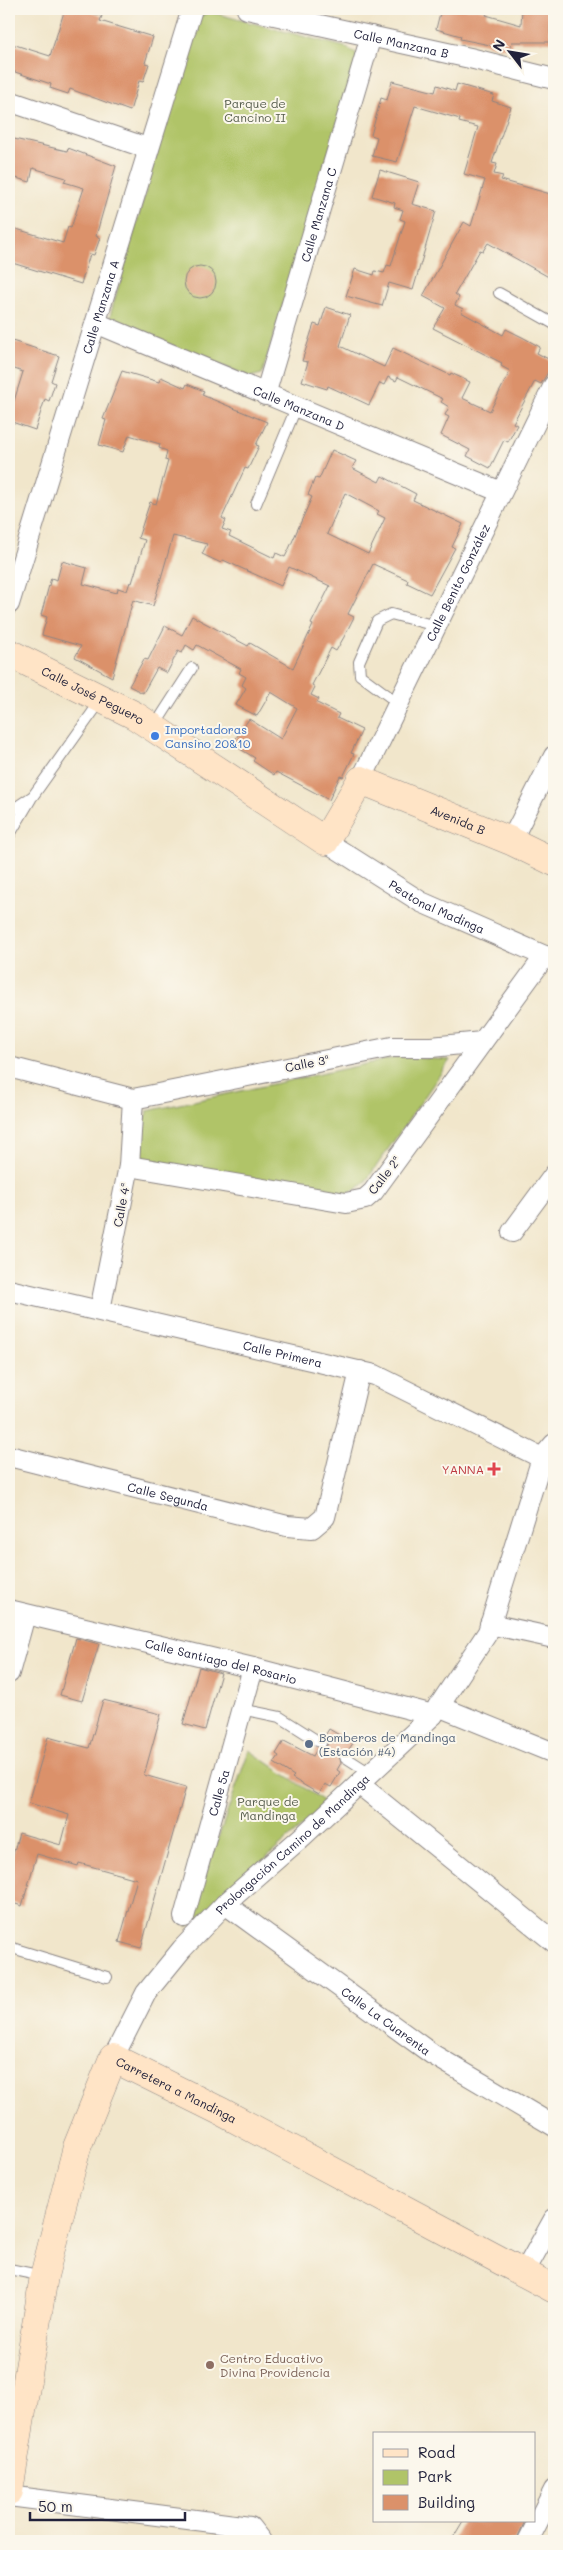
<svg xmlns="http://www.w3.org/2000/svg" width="563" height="2550" viewBox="0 0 563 2550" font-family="Mali,sans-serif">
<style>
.green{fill:#b0c468;stroke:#697352}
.building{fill:#db916a;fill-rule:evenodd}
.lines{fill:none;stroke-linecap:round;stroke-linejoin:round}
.lane-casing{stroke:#8a8483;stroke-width:12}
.street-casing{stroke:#8a8483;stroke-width:22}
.secondary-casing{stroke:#8a8483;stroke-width:29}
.lane{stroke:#fff;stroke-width:10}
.street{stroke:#fff;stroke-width:20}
.secondary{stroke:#ffe4c6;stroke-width:28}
.shop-dot{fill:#3f7fe0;stroke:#fbf7ec;stroke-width:2}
.health-dot{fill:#e0444e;stroke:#fbf7ec;stroke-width:2}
.service-dot{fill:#5c6f8a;stroke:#fbf7ec;stroke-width:2}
.education-dot{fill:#8d6e63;stroke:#fbf7ec;stroke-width:2}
.labels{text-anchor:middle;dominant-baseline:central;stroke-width:4;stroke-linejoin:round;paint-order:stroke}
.street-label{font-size:12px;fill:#22223b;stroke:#fbf7ec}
.park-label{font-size:12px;fill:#545b4b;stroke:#fbf7ec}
.shop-label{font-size:12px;fill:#366cbe;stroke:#fbf7ec;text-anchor:start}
.health-label{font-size:12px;fill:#be3a42;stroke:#fbf7ec;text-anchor:end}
.service-label{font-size:12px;fill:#4e5e75;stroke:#fbf7ec;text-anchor:start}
.education-label{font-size:12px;fill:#785e54;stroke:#fbf7ec;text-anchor:start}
</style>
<rect width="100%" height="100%" fill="#fbf7ec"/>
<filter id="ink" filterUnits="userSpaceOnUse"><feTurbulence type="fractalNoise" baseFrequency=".02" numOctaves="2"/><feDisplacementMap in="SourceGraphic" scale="10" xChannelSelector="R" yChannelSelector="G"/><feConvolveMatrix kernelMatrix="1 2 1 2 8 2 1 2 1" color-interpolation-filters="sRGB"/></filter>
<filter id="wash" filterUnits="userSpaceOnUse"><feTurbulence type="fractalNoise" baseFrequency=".0096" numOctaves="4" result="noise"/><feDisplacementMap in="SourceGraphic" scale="20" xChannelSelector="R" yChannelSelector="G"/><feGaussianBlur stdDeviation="1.12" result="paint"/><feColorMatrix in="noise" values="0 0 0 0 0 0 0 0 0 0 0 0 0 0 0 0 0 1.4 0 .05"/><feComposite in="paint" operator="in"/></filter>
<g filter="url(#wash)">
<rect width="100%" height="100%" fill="#f1e6cb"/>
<!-- green -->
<path class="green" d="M210,12L345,47L356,53L357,58L262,374L250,377L112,321L110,316L193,26L197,18Z
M399,1057L450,1060L364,1184L346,1195L138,1158L147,1111Z
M249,1750L328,1804L187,1927Z"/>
<g id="blocks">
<!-- building -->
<path class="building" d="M65,9H80L102,16L100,21L153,37L145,63L149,64L143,82L139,81L130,111L70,89L68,94L50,88L51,84L9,70V43L50,56Z
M441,9H478L488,11L486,15L521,25L522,9H551L550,33L554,34V42H512L510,49L460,39L461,36L436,29Z
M392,81L435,92L437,85L455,91L457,84L494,95L492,101L511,107L492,163L497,164L494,174L503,176L501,180L554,195V280L488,243L483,251L480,250L455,294L459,297L455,305L463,309L461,312L503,335L506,329L524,338L540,347L537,353L554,362L541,384L535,381L513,423L517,425L508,442L504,440L490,468L467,456L470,450L441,435L449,417L445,415L449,407L441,402L443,399L398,377L396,381L388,377L384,385L380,383L369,405L328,386L327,389L302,381L308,362L302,361L314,324L320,326L326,307L350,315L340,346L384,367L393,348L450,375L451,373L470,382L462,398L490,411L510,371L501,366L502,363L433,328L445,308L423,296L464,222L471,226L485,180L464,174L478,127L459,122L460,119L415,106L397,162L372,156L377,137L371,135L381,98L387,100Z
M14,139L67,151L68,148L116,166L96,236L100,238L94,255L90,254L81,284L9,262V239L13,228L63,243L68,227L71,228L84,188L64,182L66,178L33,168L30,182L9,176V157Z
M380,170L419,182L412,204L436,211L413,290L389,283L382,306L346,296L355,269L374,275L375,271L384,273L387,265L391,266L405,221L400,219L403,210L394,207L395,203L372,196Z
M184 282a16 16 0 1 1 32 0a16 16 0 1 1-32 0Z
M9,340L59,356L51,381L55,383L49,401L45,399L35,430L9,421V399L14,401L23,372L9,367Z
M122,371L159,382L161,377L185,388L187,384L204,391L202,395L267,422L256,445L259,446L248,469L245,468L222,518L226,520L222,529L231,532L229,536L274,558L276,553L285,557L289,549L312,497L308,495L315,478L319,479L332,450L356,461L352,468L379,482L382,476L416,494L413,500L463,524L452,547L455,548L430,594L407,583L408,580L373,564L348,614L354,617L344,637L336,651L331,648L312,685L315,687L311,695L319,699L317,703L339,714L337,718L362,730L351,753L354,754L343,777L340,776L329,800L276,772L274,775L253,761L255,758L232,744L249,719L281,739L297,708L271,692L257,716L236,705L246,688L242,685L246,677L239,673L241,669L197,645L194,650L186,645L182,653L178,651L167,673L157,668L143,693L129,686L144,659L148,660L165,626L182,635L192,616L248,646L250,643L293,668L313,625L311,624L330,586L289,567L281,586L223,560L221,563L202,554L207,544L173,536L153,606L133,600L112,677L75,657L81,646L42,635L47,617L41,615L51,578L57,580L62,561L87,568L83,584L117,593L118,588L127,591L130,582L132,583L145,540L138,538L150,502L156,504L168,461L165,460L167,451L159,448L160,444L129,435L123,452L99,445L106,420L103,419ZM345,493L379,511L377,514L385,518L368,554L327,534Z
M76,1638L99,1644L82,1701L60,1695Z
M199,1667L221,1673L205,1730L183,1724Z
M103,1700L161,1714L144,1775L186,1787L141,1948L119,1942L137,1879L79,1863L78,1866L37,1854L22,1906L9,1902V1869L19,1833L61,1845L69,1815L29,1803L48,1737L89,1748Z
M329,1729L353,1743L348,1751H342L339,1754L341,1763L337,1770L340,1772L331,1787L325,1784L319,1794L292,1778L294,1776L274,1763L279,1756L276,1754L284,1741L313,1756L317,1749H325L328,1743L324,1737Z
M463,2521H525L516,2541H451Z"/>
</g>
</g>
<g filter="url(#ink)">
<use href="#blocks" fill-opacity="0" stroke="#8a8483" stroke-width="1"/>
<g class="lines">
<defs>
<path id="lane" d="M499,293L554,324
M256,504L296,408
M398,703L360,675L359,662L377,621L391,614L436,626
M154,727L192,668
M9,812L33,796L102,699
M9,836L31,799
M241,1709L280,1717L321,1743
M345,1757L370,1773
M9,1947L107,1977
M9,2269L43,2276"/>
<g id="street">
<path id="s1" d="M247,9L470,58L554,79"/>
<path d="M9,101L147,148"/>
<path id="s2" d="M96,323L501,492"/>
<path id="s3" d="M265,395L371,36"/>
<path id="s4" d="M9,604L192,9"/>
<path id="s5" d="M361,780L554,385"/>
<path id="s6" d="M325,841L421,902L554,960"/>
<path d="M511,841L554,756"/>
<path d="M9,1067L133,1099L392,1047H431L482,1042"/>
<path d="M129,1166L346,1203L365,1199L373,1192L545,956"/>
<path d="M512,1232L554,1175"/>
<path id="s7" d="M9,1290L375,1375L542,1458"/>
<path d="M100,1310L129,1166L133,1099"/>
<path id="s8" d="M9,1456L287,1526L312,1528L325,1517L360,1371"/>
<path id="s9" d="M9,1610L253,1668L433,1715"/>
<path d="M490,1624L554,1638"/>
<path d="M9,1673L25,1615"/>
<path d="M438,1706L554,1753"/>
<path d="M359,1784L554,1942"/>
<path id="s10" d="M225,1904L432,2054L554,2126"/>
<path id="s11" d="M184,1917L253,1668"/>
<path id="s12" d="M113,2058L146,1993L182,1949L225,1904L303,1836L433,1715L488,1632L542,1458L554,1444"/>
<path d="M524,2273L554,2219"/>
<path d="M9,2496L250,2527L261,2541"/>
<path d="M528,2541L554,2490"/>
</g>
<g id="secondary">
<path id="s13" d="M9,653L134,715L325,841L361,780L511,841L554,862"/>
<path id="s14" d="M9,2491L44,2276L77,2147L113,2058L222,2112L554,2289"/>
</g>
</defs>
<!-- lane casing -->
<use href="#lane" class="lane-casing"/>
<!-- street casing -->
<use href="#street" class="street-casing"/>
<!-- secondary casing -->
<use href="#secondary" class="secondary-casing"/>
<!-- lane -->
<use href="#lane" class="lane"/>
<!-- street -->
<use href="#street" class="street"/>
<!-- secondary -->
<use href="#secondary" class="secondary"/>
</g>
</g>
<!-- markers -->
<circle class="shop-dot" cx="155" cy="736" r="5"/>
<path class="health-dot" d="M491.5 1461.5h5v5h5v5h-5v5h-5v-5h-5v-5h5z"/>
<circle class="service-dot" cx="309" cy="1744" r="5"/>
<circle class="education-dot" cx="210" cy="2365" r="5"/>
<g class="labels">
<!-- street labels -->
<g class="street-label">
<text stroke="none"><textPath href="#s1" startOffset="158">Calle Manzana B</textPath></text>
<text stroke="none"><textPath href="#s3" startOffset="188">Calle Manzana C</textPath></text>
<text stroke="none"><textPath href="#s4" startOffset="311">Calle Manzana A</textPath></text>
<text stroke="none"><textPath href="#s2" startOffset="220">Calle Manzana D</textPath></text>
<text stroke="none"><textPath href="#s5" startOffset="220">Calle Benito González</textPath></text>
<text stroke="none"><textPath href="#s13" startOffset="94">Calle José Peguero</textPath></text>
<text stroke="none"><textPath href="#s13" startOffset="544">Avenida B</textPath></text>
<text stroke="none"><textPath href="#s6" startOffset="130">Peatonal Madinga</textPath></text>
<text transform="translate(307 1063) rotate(-11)">Calle 3ª</text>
<text transform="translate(384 1175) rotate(-52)">Calle 2ª</text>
<text transform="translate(121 1205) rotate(-79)">Calle 4ª</text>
<text stroke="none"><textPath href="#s7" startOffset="281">Calle Primera</textPath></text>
<text stroke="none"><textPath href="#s8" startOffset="164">Calle Segunda</textPath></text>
<text stroke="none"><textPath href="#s9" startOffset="218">Calle Santiago del Rosario</textPath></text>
<text stroke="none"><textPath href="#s11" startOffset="129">Calle 5a</textPath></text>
<text stroke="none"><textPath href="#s12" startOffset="282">Prolongación Camino de Mandinga</textPath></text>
<text stroke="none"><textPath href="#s10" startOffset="199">Calle La Cuarenta</textPath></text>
<text stroke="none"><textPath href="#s14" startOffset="518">Carretera a Mandinga</textPath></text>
</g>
<!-- park labels -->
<g class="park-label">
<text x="255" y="103">Parque de<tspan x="255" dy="14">Cancino II</tspan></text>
<text x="268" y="1801">Parque de<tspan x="268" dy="14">Mandinga</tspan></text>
</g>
<!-- shop labels -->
<g class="shop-label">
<text x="165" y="729">Importadoras<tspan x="165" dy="14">Cansino 20&amp;10</tspan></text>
</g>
<!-- health labels -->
<g class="health-label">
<text x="484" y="1469">YANNA</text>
</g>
<!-- service labels -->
<g class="service-label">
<text x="319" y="1737">Bomberos de Mandinga<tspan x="319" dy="14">(Estación #4)</tspan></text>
</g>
<!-- education labels -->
<g class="education-label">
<text x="220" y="2358">Centro Educativo<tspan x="220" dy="14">Divina Providencia</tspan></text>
</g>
</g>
<!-- margin -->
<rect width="563" height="2550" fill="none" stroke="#fbf7ec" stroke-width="30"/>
<!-- legend -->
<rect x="373" y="2432" width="162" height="90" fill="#fbf7ec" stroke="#a4a2a5"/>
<rect x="383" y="2449" width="25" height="8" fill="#ffe4c6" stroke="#a4a2a5"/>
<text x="418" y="2458" font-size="15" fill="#22223b">Road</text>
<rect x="383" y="2470" width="25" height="15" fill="#b0c468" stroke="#a4a2a5"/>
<text x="418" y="2482" font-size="15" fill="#22223b">Park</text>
<rect x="383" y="2495" width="25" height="15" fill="#db916a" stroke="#a4a2a5"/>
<text x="418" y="2508" font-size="15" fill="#22223b">Building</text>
<!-- north arrow -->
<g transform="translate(510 52) rotate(301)" stroke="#fbf7ec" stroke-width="4" paint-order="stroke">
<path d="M0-4L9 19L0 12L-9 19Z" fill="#22223b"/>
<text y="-8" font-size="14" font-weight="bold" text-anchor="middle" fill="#22223b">N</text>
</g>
<!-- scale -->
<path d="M30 2512v8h155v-8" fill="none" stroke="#22223b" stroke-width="2.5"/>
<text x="38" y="2512" font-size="15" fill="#22223b" stroke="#fbf7ec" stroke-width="4" paint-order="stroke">50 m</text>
</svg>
